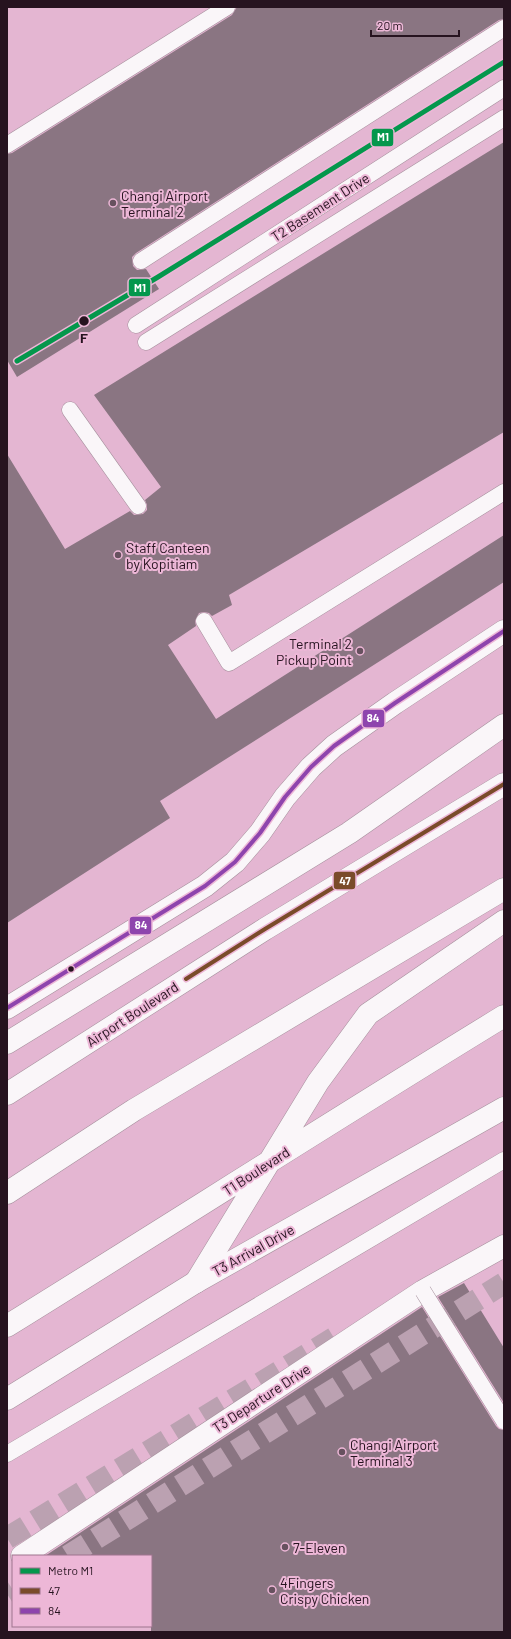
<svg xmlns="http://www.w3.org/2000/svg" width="511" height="1639" viewBox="0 0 511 1639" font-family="Barlow,sans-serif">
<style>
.built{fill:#e4b6d2;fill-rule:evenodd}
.building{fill:#8a7582}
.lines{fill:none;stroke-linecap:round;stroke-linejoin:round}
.secondary-tunnel{stroke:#bba1b1;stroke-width:22;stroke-dasharray:22 11;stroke-linecap:butt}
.lane-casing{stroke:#a58f9c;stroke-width:17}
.secondary-casing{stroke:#a58f9c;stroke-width:23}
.highway-casing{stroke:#a58f9c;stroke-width:23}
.lane{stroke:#faf6f9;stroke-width:16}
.secondary{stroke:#faf6f9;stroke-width:22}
.highway{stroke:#faf6f9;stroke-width:22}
.lane-bridge-casing{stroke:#a58f9c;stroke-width:17;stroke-linecap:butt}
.lane-bridge{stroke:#faf6f9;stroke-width:16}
.bus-1-casing{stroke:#edb7d7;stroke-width:7}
.bus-2-casing{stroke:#edb7d7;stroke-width:7}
.bus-1{stroke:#7a4b2a;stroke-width:4}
.bus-2{stroke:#8e44ad;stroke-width:4}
.metro-1-casing{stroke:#edb7d7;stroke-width:8}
.metro-1{stroke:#04974c;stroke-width:5}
.poi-dot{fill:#67515f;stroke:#edb7d7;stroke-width:1.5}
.stop-dot{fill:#26131f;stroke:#edb7d7;stroke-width:1.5}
.labels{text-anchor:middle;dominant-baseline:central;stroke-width:4;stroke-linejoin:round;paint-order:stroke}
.poi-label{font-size:14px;fill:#26131f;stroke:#edb7d7;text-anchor:start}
.street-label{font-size:14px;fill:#26131f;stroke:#edb7d7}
.stop-label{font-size:14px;font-weight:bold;fill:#26131f;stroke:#edb7d7}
.line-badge{stroke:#edb7d7;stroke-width:1.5}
.badge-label{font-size:11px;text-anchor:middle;font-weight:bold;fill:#fff}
</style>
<rect width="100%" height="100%" fill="#e0c4d5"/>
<!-- built -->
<path class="built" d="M7,7H504V1632H7ZM13,1556H151V1626H13Z"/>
<!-- building -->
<path class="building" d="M237,7H504V19L499,20L136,253L132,257L133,266L137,270L146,269L159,289L17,377L7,360V154L12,153L232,15Z
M504,142V432L229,595L232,605L212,616L209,613L204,612L199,613L195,621L196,626L168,645L216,719L504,535V582L160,801L170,818L7,923V454L65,549L130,511L134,515L143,514L147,510V505L145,500L161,487L94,395Z
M464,1283L504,1348V1403L438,1297Z
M422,1307L496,1426L499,1429L504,1430V1632H151V1556H45Z"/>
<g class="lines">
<!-- secondary-tunnel -->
<path class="secondary-tunnel" d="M7,1538L334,1338
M68,1556L504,1283
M7,1594L13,1590"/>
<defs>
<path id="lane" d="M7,145L227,7
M141,261L504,28
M136,325L504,88
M146,342L504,118
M70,410L138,506
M204,621L229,663L504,492
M7,1454L504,1160"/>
<path id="secondary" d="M7,1008L205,886L235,862L260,833L285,797L311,767L334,746L395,703L504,631
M7,1043L349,833L504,725
M7,1094L265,929L504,784
M7,1399L196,1282L504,1108
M22,1556L423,1291L504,1246"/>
<path id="highway" d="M7,1193L134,1110L504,889
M196,1282L318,1082L368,1014L504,921
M7,1326C173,1223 337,1118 504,1016"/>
</defs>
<!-- lane casing -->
<use href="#lane" class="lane-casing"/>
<!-- secondary casing -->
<use href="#secondary" class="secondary-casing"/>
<!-- highway casing -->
<use href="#highway" class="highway-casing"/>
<!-- lane -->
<use href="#lane" class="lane"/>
<!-- secondary -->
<use href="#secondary" class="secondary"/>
<!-- highway -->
<use href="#highway" class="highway"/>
<defs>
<path id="lane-bridge" d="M423,1291L504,1421"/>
</defs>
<!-- lane-bridge casing -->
<use href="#lane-bridge" class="lane-bridge-casing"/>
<!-- lane-bridge -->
<use href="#lane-bridge" class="lane-bridge"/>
<defs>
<path id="bus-1" d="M186,979L265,929L504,784"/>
<path id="bus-2" d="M7,1008L205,886L235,862L260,833L285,797L311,767L334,746L395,703L504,631"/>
</defs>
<!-- bus-1 casing -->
<use href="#bus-1" class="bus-1-casing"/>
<!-- bus-2 casing -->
<use href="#bus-2" class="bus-2-casing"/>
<!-- bus-1 -->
<use href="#bus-1" class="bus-1"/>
<!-- bus-2 -->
<use href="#bus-2" class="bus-2"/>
<defs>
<path id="metro-1" d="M17,361L158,277L504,62"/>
</defs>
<!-- metro-1 casing -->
<use href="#metro-1" class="metro-1-casing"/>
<!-- metro-1 -->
<use href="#metro-1" class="metro-1"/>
</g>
<!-- markers -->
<g class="poi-dot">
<circle cx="113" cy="203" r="4"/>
<circle cx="118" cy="555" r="4"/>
<circle cx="360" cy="651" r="4"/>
<circle cx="342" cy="1452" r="4"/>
<circle cx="285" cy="1547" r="4"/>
<circle cx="272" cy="1590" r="4"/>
</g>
<g class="stop-dot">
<circle cx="84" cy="321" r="5.5"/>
<circle cx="71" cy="969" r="3.5"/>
</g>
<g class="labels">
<!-- poi labels -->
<g class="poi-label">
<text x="121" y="195">Changi Airport<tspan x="121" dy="16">Terminal 2</tspan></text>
<text x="126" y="547">Staff Canteen<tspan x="126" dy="16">by Kopitiam</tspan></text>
<text x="352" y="643" text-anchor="end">Terminal 2<tspan x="352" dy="16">Pickup Point</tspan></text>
<text x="350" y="1444">Changi Airport<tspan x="350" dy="16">Terminal 3</tspan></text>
<text x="293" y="1547">7-Eleven</text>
<text x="280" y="1582">4Fingers<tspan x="280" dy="16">Crispy Chicken</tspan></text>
</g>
<!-- street labels -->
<g class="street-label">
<text transform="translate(320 207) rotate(-33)">T2 Basement Drive</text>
<text transform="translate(132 1014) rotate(-33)">Airport Boulevard</text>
<text transform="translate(256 1171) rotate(-33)">T1 Boulevard</text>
<text transform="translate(253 1250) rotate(-29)">T3 Arrival Drive</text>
<text transform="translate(261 1398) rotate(-33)">T3 Departure Drive</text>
</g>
<!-- stop labels -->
<g class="stop-label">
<text x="84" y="337">F</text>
</g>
</g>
<g class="line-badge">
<rect x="371" y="128" width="23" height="19" rx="4" fill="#04974c"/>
<rect x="128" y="278" width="23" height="19" rx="4" fill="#04974c"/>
<rect x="362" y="709" width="23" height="19" rx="4" fill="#8e44ad"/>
<rect x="333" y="871" width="23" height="19" rx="4" fill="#7a4b2a"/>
<rect x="129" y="916" width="23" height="19" rx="4" fill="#8e44ad"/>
</g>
<g class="badge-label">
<text x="383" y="141">M1</text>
<text x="140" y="292">M1</text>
<text x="373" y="722">84</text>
<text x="345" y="885">47</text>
<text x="141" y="929">84</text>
</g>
<!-- border -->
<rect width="511" height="1639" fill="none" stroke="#26131f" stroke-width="16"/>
<!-- legend -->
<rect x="12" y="1555" width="140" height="72" fill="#edb7d7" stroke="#9d758d"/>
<rect x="20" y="1568" width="20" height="6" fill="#04974c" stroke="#9d758d"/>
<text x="48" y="1575" font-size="12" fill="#26131f">Metro M1</text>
<rect x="20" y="1588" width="20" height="6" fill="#7a4b2a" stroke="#9d758d"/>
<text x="48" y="1595" font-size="12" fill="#26131f">47</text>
<rect x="20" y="1608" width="20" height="6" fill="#8e44ad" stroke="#9d758d"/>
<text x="48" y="1615" font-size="12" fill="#26131f">84</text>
<!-- scale -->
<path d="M371 30v6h88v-6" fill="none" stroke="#26131f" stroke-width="2"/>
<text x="377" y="30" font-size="12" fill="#26131f" stroke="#edb7d7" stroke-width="3" paint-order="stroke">20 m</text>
</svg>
